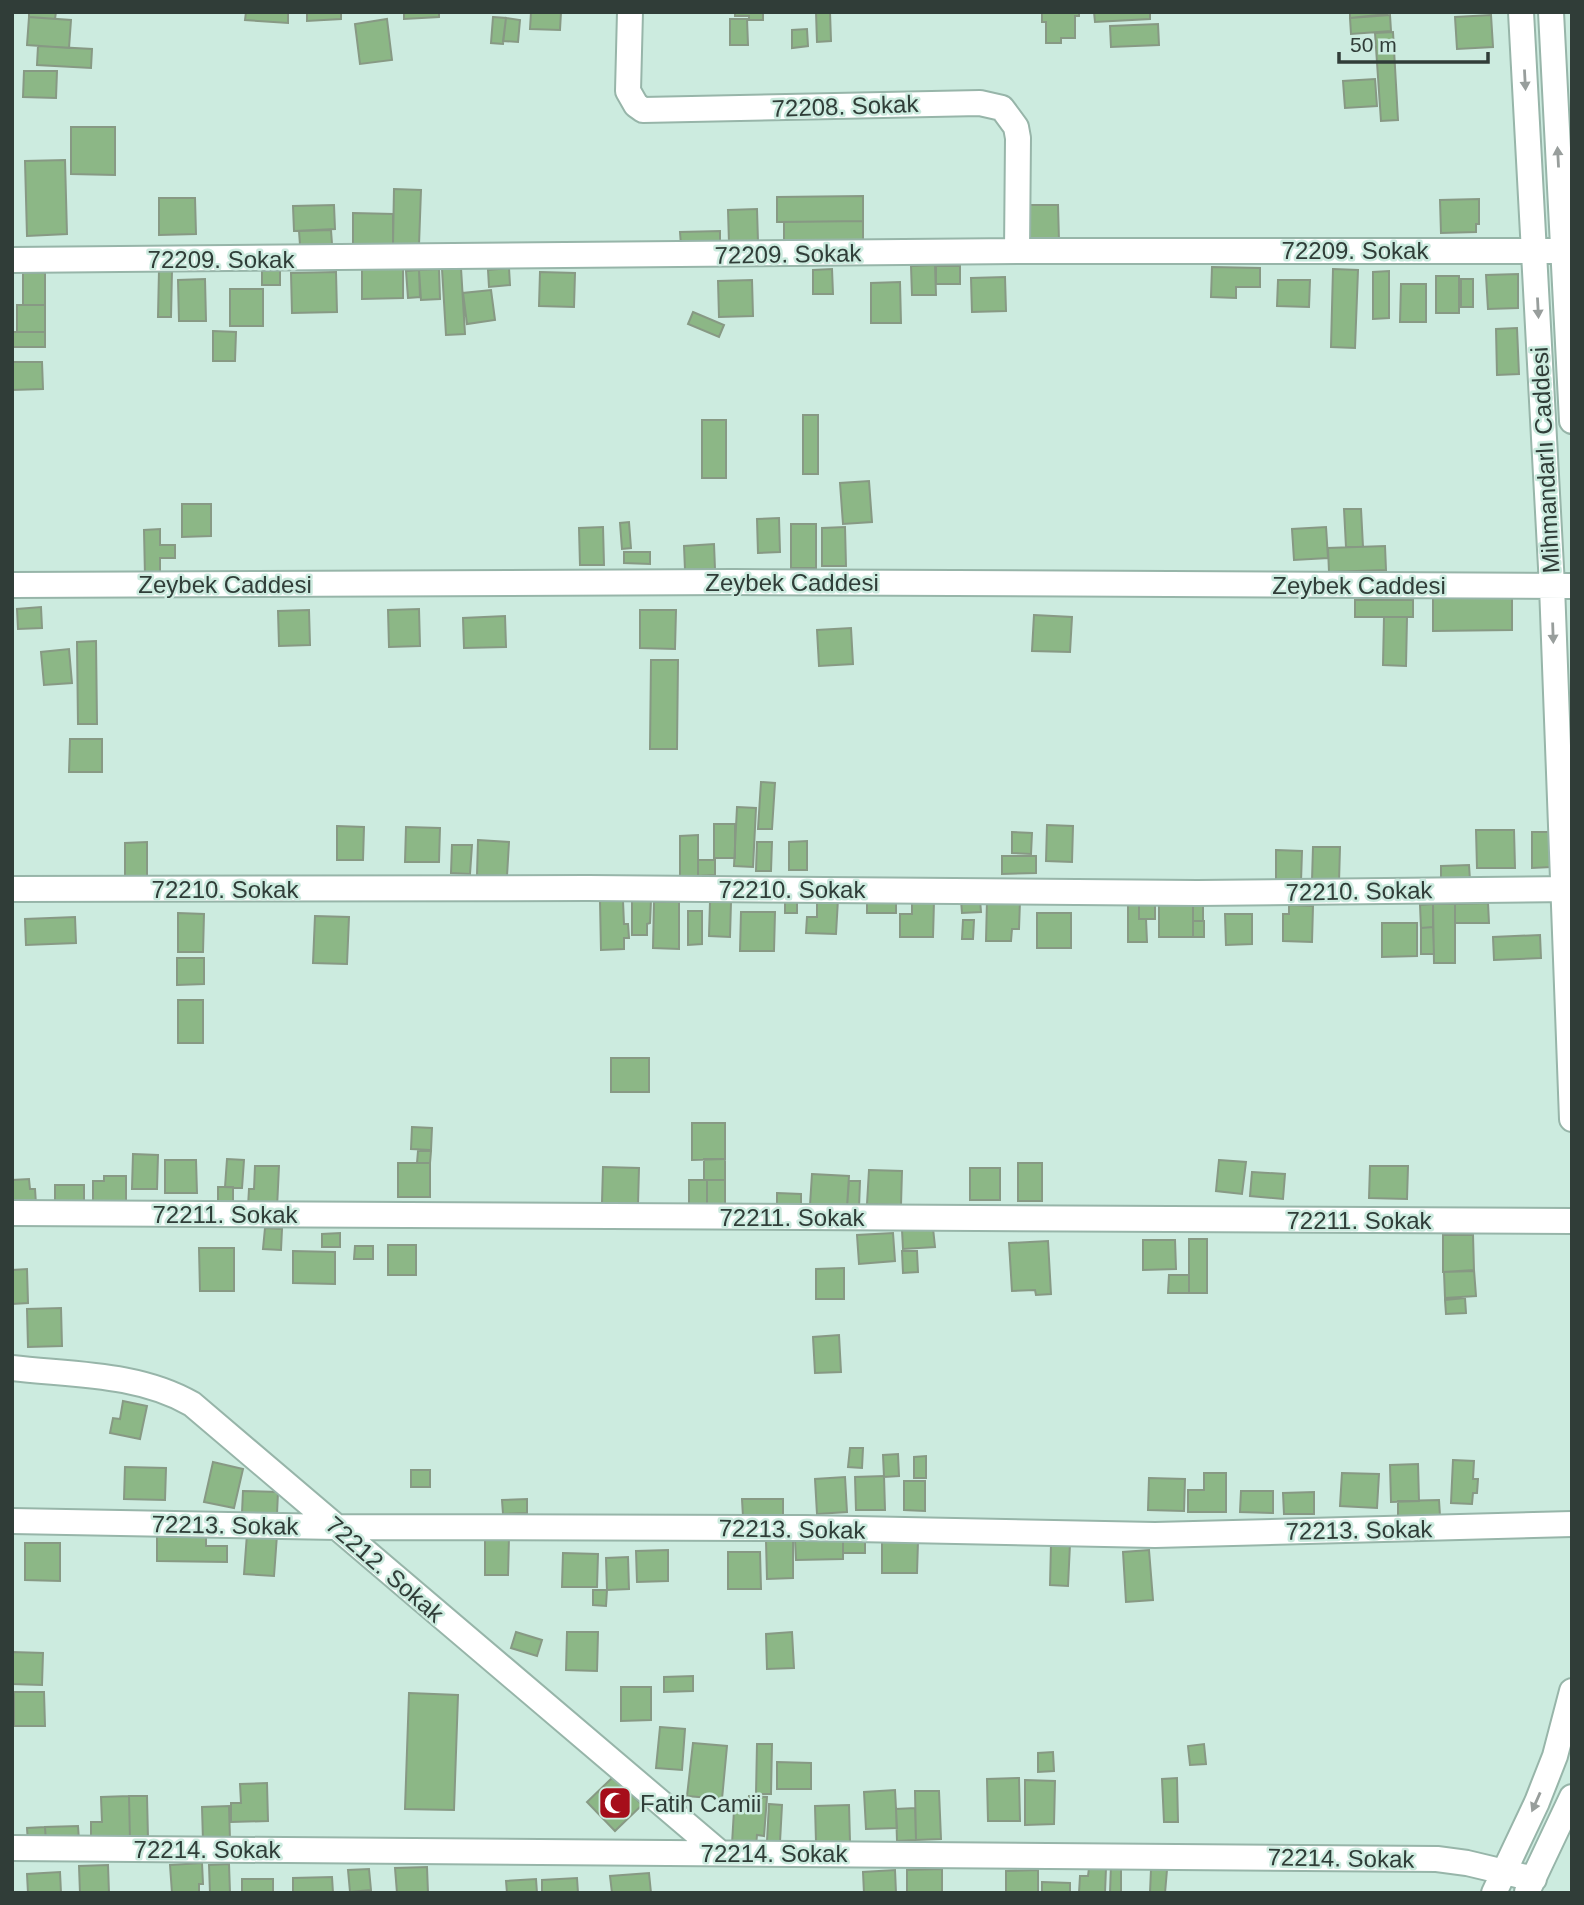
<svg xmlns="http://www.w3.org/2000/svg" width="1584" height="1905" viewBox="0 0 1584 1905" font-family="Arial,sans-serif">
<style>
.building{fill:#8cb786;stroke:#879984;stroke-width:2}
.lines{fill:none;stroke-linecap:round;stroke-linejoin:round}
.minor-casing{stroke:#97b5a9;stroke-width:28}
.minor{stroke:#fff;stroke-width:24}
.oneway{fill:#989e9c}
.labels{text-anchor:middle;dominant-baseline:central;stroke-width:5;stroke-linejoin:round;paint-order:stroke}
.street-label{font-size:24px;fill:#303d38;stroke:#ccebdf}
.poi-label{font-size:24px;fill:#303d38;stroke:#ccebdf;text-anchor:start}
</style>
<rect width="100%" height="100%" fill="#ccebdf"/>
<!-- building -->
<path class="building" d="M29,12H56L55,19L29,17Z
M246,12H288V23L245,20Z
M307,12H341V19L307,21Z
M404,12H439V17L404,19Z
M531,12H561L560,30L530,29Z
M735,12H763V20H749V16H735Z
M816,12H830L831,41L817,42Z
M1042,12H1079V16H1075V38H1061V43H1046V22H1042Z
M1094,12H1150V19L1095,22Z
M1350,12H1386L1387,14L1350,18Z
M1390,15L1391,31L1351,34L1350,18Z
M1491,15L1493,47L1457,49L1455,17Z
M29,17L71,20L69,48L27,45Z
M493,17L506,18L503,44L491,43Z
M506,18L520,20L518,42L503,41Z
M387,19L392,60L360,64L355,24Z
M730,19H747L748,45H730Z
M1158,24L1159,45L1111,47L1110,26Z
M807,29L808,46L792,48V30Z
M1393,32L1398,120L1381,121L1375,33Z
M38,46L92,49L91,68L37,65Z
M24,71H57L56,98L23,97Z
M1375,79L1377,106L1345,108L1343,81Z
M71,127H115V175L71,174Z
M65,160L67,234L27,236L25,161Z
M394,189L421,190L419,245L393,244Z
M863,196V221L777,222V197Z
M159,198H195L196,234L159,235Z
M1479,199V224H1476V232L1441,233L1440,200Z
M334,205L335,229L294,231L293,206Z
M1029,205H1058L1059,241H1029Z
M757,209L758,242L729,243L728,210Z
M353,213L393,214V244H353Z
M863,221V241L784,242V222Z
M331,230L332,244L300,245L299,231Z
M720,231V244L681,246L680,232Z
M935,265L936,295H912L911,266Z
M936,266H960V284H936Z
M1212,267L1260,268V287H1236V298L1211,297Z
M461,268L465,334L446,335L442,269Z
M509,268L510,285L489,287L488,270Z
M362,269H403V298L362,299Z
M439,269L440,299L421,300L419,270Z
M832,269L833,294H813V270Z
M1333,269L1358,270L1355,348L1331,347Z
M159,270H172L171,317H158Z
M280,270V285H262V271Z
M419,270L420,297L408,298L406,271Z
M1389,271V318L1373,319V272Z
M336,272L337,312L292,313L291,273Z
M540,272L575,273L574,307L539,306Z
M23,273H45V305H23Z
M1518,274V308L1488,309L1486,275Z
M1436,276H1459V313H1436Z
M1005,277L1006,311L972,312L971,278Z
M205,279L206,321H179L178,280Z
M1461,279H1473V307H1461Z
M752,280L753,316L719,317L718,281Z
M1278,280H1310L1309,307L1277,306Z
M900,282L901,323H871V283Z
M1401,284H1426V322H1400Z
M230,289H263V326H230Z
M491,290L495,320L467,324L463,293Z
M17,305H45V332H17Z
M693,312L724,325L719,337L688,324Z
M1517,328L1519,374L1497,375L1496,329Z
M213,331L236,332L235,361H213Z
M12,332H45V347H12Z
M12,362H42L43,389L12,390Z
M803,415H818V474H803Z
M702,420H726V478H702Z
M869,481L872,522L843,524L840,483Z
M182,504H211V536L182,537Z
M1344,509H1361L1363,547H1346Z
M779,518L780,552L758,553L757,519Z
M629,522L631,548L622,549L620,523Z
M791,524H816V568H791Z
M603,527L604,565H580L579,528Z
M845,527L846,566H822V528Z
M1326,527L1328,558L1294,560L1292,529Z
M160,529V545H175V558H160V576H145L144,530Z
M714,544L715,569L685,570L684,546Z
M1385,546L1386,570L1329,572L1328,548Z
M624,552H650V564L624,563Z
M1512,597V630L1433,631V598Z
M1355,600H1413V617H1355Z
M41,607L42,628L18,629L17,609Z
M419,609L420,646L389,647L388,610Z
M309,610L310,645L279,646L278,611Z
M640,610H676L675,649L640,648Z
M1034,615L1072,617L1070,652L1032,651Z
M505,616L506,647L464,648L463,618Z
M1384,617H1407L1406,666L1383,665Z
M851,628L853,664L819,666L817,630Z
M96,641L97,724H78L77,642Z
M69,649L72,683L44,685L41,652Z
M651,660H678L677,749H650Z
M70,739H102V772H69Z
M761,782L775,783L772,829H758Z
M737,807L756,808L753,867L734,866Z
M714,824H735V858H714Z
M1047,825L1073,826L1072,862L1046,861Z
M337,826L364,827L363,860H337Z
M406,827L440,828L439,862H405Z
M1476,830H1514L1515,868H1477Z
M1012,832L1032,833L1031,854L1012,853Z
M1532,832H1551V867L1532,868Z
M698,835V876H680V836Z
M478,840L509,842L507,876L477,875Z
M807,841V870H789V842Z
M147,842V876H125V843Z
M757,842H772L771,871H756Z
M452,845H472L470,874L451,873Z
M1313,847H1340L1339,882L1312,881Z
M1276,850L1302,851L1301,882H1276Z
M1002,856H1036V873L1002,874Z
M698,860H715V875L698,876Z
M1469,865L1470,880H1441V866Z
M817,898L838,899L836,934L806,933L807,917H817Z
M867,899H896V913H867Z
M980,899L981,912L962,913L961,900Z
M632,900H651L650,923L647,924V935H632Z
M797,900V913H785V901Z
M987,900L1020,901L1019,929H1012L1011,941H986Z
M600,901H623L624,924H628L629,938H624V949L601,950Z
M912,901H934L933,937H900V914H912Z
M654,902H679V949L653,948Z
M710,902H731L730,937L709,936Z
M1488,903L1489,923H1455V904Z
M1155,904V919H1139V905Z
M1433,904V927L1421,928L1420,905Z
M1433,904H1455V963H1434Z
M1128,905H1139V919H1146L1147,942H1128Z
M1159,905H1193V937H1159Z
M1193,905H1203V921H1193Z
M1289,905L1313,906L1312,942L1283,941V914H1289Z
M688,911H702V944L688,945Z
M741,912H775L774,951H740Z
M178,913L204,914L203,952H178Z
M1037,913H1071V948H1037Z
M1225,914H1252V944L1226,945Z
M315,916L349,917L347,964L313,963Z
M75,917L76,943L26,945L25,919Z
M963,920H974L973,939H962Z
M1193,921H1204V937H1193Z
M1382,923H1417V956L1382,957Z
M1433,927L1434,954H1421V928Z
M1540,935L1541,958L1494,960L1493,937Z
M177,958H204V984L177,985Z
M178,1000H203V1043H178Z
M611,1058H649V1092H611Z
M692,1123H725V1159L692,1160Z
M412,1127L432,1128L431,1150L411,1149Z
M418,1151H431L430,1163H417Z
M133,1154L158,1155L157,1189H132Z
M227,1159L244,1160L242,1188L225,1187Z
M704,1159H725V1180H704Z
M165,1160H196L197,1193H165Z
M1219,1160L1246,1162L1242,1194L1216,1191Z
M398,1163H430V1197H398Z
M1018,1163H1042V1201H1018Z
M255,1166H279L277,1208L248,1207L249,1189H254Z
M1370,1166H1408L1407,1199L1369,1198Z
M603,1167L639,1168L638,1204L602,1203Z
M970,1168H1000V1200H970Z
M869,1170L902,1171L901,1205L867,1204Z
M1252,1172L1285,1174L1283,1199L1250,1196Z
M812,1174L849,1176L847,1207L810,1205Z
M104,1176H126V1207L93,1206V1181H104Z
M29,1179L30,1189H35L36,1204L12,1205V1180Z
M689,1180H707V1204H689Z
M707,1180H725V1204H707Z
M849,1181H860L859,1208L847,1207Z
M55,1185H84V1204H55Z
M218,1187H233V1206H218Z
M777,1193L801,1194V1205L777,1204Z
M265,1228L282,1229L281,1250L263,1249Z
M933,1228L935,1247L903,1249L902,1230Z
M340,1233V1247H322V1234Z
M893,1233L895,1261L859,1264L857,1235Z
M1443,1235H1473L1474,1271L1443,1272Z
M1189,1239H1207V1293H1189Z
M1143,1240H1175L1176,1269L1143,1270Z
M1048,1241L1051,1294L1036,1295L1035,1290L1012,1291L1009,1243Z
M388,1245H416V1275H388Z
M355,1246H373V1259H354Z
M199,1248H234V1291H200Z
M293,1251L335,1252V1284L293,1283Z
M902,1251H917L918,1272L903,1273Z
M844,1268V1299H816V1269Z
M27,1269L28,1303L12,1304V1270Z
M1474,1270L1476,1296L1445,1298L1444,1272Z
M1169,1275H1189V1293H1168Z
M1465,1298L1466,1313L1446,1314L1445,1300Z
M61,1308L62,1346L28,1347L27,1309Z
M839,1335L841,1372L815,1373L813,1337Z
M123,1401L147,1406L140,1439L110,1433L113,1418L120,1419Z
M850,1448H863L862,1468L848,1467Z
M898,1454L899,1476L884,1477L883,1455Z
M926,1456V1478H914V1457Z
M1453,1460L1474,1461L1473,1479H1478L1477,1493H1473L1472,1504L1451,1503Z
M213,1462L243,1469L234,1508L204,1502Z
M1418,1464L1419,1501L1391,1502L1390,1465Z
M125,1467L166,1468L165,1500L124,1499Z
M411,1470H430V1487H411Z
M1204,1473H1226V1512H1188V1490H1204Z
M1342,1473L1379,1474L1377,1508L1340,1506Z
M884,1476L885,1510H856L855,1477Z
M845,1477L847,1512L817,1514L815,1479Z
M1149,1478L1185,1479L1184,1511L1148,1510Z
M904,1481H925V1511L904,1510Z
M243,1491L278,1492L277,1514L242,1513Z
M1241,1491H1273V1513L1240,1512Z
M1314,1492V1514H1284L1283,1493Z
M527,1499V1513L503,1514L502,1500Z
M742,1499H783V1517H743Z
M1439,1500L1440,1516L1398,1518V1501Z
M157,1534L206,1535V1546H227V1562L157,1561Z
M247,1534L277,1535L274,1576L244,1574Z
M485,1537H509L508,1575H485Z
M843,1539H865V1553H843Z
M843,1539V1559L796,1560L795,1540Z
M766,1541H793V1578L767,1579Z
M882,1541H918L917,1573H882Z
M25,1543H60V1581L25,1580Z
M1051,1544H1070L1068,1586L1050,1585Z
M668,1550V1581L637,1582L636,1551Z
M1149,1550L1153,1600L1126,1602L1123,1552Z
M728,1552H760L761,1589H728Z
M563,1553L598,1554L597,1587H562Z
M628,1557L629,1589L607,1590L606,1558Z
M593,1590H607L606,1606L593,1605Z
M516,1632L542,1640L537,1656L511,1648Z
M567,1632H598L597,1671L566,1670Z
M792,1632L794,1668L767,1669L766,1634Z
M12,1652L43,1653L42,1685L12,1684Z
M693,1676V1691L664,1692V1677Z
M621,1687H651V1720L621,1721Z
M14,1692H44L45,1726H14Z
M409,1693L458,1695L454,1810L405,1809Z
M660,1727L685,1729L682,1770L656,1768Z
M693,1743L727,1746L722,1799L687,1796Z
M757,1744H772L771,1794H756Z
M1204,1744L1206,1764L1190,1765L1188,1746Z
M1053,1752L1054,1771L1038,1772V1753Z
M777,1762L811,1763V1789H777Z
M614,1776L642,1805L615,1831L587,1802Z
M1019,1778L1020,1821H988L987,1779Z
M1177,1778L1178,1822H1164L1162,1779Z
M1025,1780L1055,1781L1054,1824L1025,1825Z
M267,1783L268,1821L231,1822V1803H241L240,1784Z
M895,1790L897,1828L866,1829L864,1792Z
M915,1791H939L941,1839L916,1840Z
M129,1796L130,1839L91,1840V1822H102L101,1797Z
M129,1796H147L148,1839H130Z
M749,1796L767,1797L764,1836L757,1835L756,1846L732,1844L734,1810L747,1811Z
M769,1804L782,1805L780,1842L767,1841Z
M849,1805L850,1842H816L815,1806Z
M229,1806L230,1840L203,1841L202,1807Z
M915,1808L916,1840L897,1841L896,1809Z
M78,1826L79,1840L46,1842L45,1827Z
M45,1827L46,1842L28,1843L27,1828Z
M202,1863L203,1884H199V1893H172L170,1865Z
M229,1864L230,1893H210L209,1865Z
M1111,1864H1121V1893H1110Z
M108,1865L109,1893H80L79,1866Z
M427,1867L428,1893H397L395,1868Z
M1089,1868H1106L1105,1893H1079L1080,1876H1088Z
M369,1869L371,1890L350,1892L348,1870Z
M942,1869V1893H907V1870Z
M1151,1869L1167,1870L1165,1893H1150Z
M895,1870L896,1893H864L863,1872Z
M1038,1870V1893H1006V1871Z
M60,1872L61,1893H28L27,1874Z
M649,1873L651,1893H612L610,1876Z
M332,1877L333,1893H293V1878Z
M577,1878L578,1893H542V1880Z
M242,1879H273V1893H242Z
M536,1879L537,1893H507L506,1881Z
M1042,1882L1070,1883V1893H1042Z"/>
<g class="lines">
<defs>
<path id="minor" d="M630,12L628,91L636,105L643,110L980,103L1002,108L1016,127L1018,138L1017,251
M1521,12L1552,586L1572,1119
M1551,12L1572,421
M12,260L1017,251H1563
M12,585L734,582L1572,586
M12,889L588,888L1197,893L1572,889
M12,1213L1572,1221
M12,1368C72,1375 138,1373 192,1404L720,1853
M12,1521L337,1527L805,1528L1155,1535L1572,1524
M12,1848L1437,1859L1467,1863L1534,1879
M1527,1892L1572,1797
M1494,1893L1537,1802L1555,1756L1572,1691"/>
</defs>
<!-- minor casing -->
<use href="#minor" class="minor-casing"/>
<!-- minor -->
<use href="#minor" class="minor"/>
</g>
<!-- one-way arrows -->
<defs><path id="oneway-solid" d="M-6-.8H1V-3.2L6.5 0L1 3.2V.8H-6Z" transform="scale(1.75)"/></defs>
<g class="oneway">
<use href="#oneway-solid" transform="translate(1525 80) rotate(87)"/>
<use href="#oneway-solid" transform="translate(1558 157) rotate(-93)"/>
<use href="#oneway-solid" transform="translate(1538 308) rotate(87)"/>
<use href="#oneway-solid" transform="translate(1553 633) rotate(88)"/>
<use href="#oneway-solid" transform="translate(1536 1802) rotate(114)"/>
</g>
<!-- icons -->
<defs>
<symbol id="mosque-square" viewBox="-11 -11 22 22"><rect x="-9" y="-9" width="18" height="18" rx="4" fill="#a60e1a" stroke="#ccebdf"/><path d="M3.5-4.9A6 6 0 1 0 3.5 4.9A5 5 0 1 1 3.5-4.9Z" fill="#fff"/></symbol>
</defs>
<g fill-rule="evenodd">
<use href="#mosque-square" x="596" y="1784" width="38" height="38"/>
</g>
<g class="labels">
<!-- street labels -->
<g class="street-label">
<text transform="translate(845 106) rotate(-2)">72208. Sokak</text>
<text x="1355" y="250">72209. Sokak</text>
<text transform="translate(788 254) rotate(-1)">72209. Sokak</text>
<text x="221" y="259">72209. Sokak</text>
<text transform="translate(1545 460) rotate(-93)">Mihmandarlı Caddesi</text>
<text x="792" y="582">Zeybek Caddesi</text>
<text x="225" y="584">Zeybek Caddesi</text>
<text x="1359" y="585">Zeybek Caddesi</text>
<text x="225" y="889">72210. Sokak</text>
<text x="792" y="889">72210. Sokak</text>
<text transform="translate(1359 891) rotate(-1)">72210. Sokak</text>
<text x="225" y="1214">72211. Sokak</text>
<text x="792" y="1217">72211. Sokak</text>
<text x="1359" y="1220">72211. Sokak</text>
<text transform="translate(225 1525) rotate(1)">72213. Sokak</text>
<text transform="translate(792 1529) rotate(1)">72213. Sokak</text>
<text transform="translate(1359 1530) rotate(-1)">72213. Sokak</text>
<text transform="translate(385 1569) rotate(41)">72212. Sokak</text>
<text x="207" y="1849">72214. Sokak</text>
<text x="774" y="1853">72214. Sokak</text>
<text transform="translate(1341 1858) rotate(1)">72214. Sokak</text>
</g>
<!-- poi labels -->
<g class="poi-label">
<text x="640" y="1803">Fatih Camii</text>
</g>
</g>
<!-- border -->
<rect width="1584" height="1905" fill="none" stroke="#303d38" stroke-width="28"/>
<!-- scale -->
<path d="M1339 52v10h149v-10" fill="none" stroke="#303d38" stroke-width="3.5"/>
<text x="1350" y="52" font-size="21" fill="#303d38" stroke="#ccebdf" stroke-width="5" paint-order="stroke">50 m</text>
</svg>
